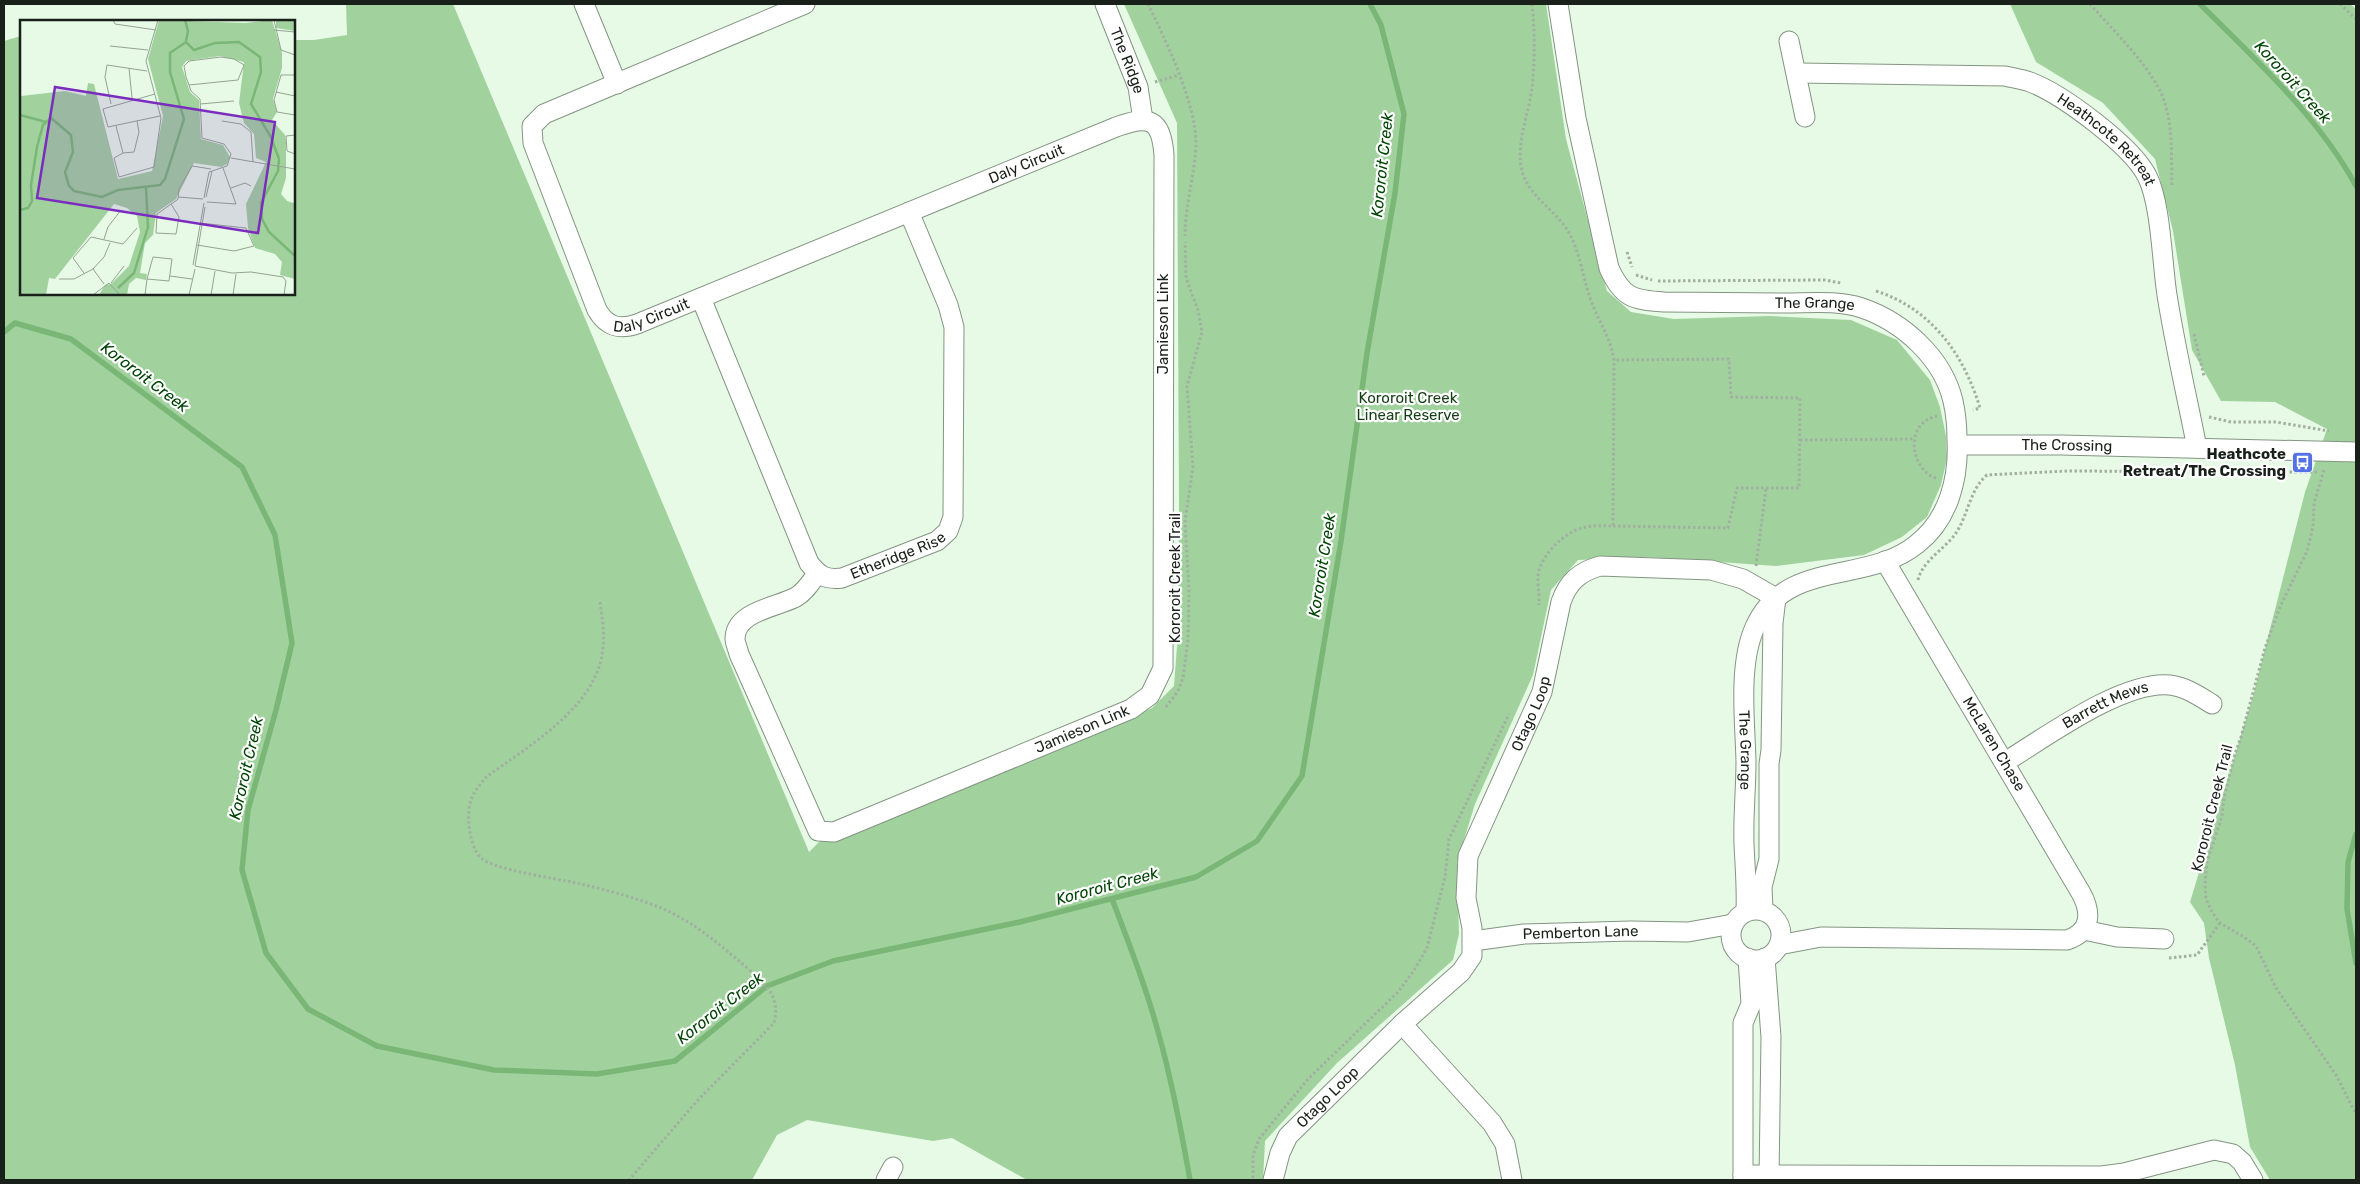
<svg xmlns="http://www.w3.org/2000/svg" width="2360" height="1184" viewBox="0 0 2360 1184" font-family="Rubik,sans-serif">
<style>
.green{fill:#a1d29e}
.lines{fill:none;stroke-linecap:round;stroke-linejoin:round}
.stream{stroke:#7ab777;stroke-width:5.5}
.minor-casing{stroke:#839582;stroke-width:21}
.path{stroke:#a1b0a0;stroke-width:3;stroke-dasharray:2.5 2.5;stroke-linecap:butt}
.minor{stroke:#fff;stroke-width:19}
.labels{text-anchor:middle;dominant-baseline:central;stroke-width:4.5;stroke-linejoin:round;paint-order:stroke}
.street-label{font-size:15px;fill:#192019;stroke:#fff}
.park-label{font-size:15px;fill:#143e14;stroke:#fff}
.poi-label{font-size:15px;font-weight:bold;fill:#192019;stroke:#fff;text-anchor:end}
.water-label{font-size:16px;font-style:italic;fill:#014505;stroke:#fff}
.inset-river{fill:none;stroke:#7ab777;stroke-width:2.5}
.inset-road{fill:none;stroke:#95a394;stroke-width:1}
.view{fill:#7b2cbf;fill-opacity:0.15;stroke:#7b2cbf;stroke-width:2.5}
.inset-edge{fill:none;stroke:#192019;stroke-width:2.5}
</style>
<rect width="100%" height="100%" fill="#e7fae6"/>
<!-- green -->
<path class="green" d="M346,4H453L809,852L819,842L983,781L1152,708L1174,686L1178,633L1179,508L1177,123L1124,4H1546L1566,139L1607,291L1631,312L1674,319L1770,316L1851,320L1897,340L1930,380L1940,407L1946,436L1947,458L1941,485L1927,517L1902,537L1864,555L1776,566L1647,557L1578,560L1551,590L1533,675L1475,804L1457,862L1459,934L1453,960L1337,1063L1265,1141L1263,1180H1027L952,1138L933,1141L807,1120L777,1135L752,1180H4V41L21,36V294H294V40H314L347,35Z
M2010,4H2350L2356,9V1180H2270L2250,1147L2235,1065L2209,958L2204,923L2190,902L2253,696L2305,492L2327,429L2275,402L2221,401L2192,350L2173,231L2155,159L2103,103L2036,62Z"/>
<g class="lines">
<!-- stream -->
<path class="stream" d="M2200,4C2255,59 2319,117 2356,186
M4,332L15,323L71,339L242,467L275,535L292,643L276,710L248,810L242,870L266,953L308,1009L377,1046L494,1070L597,1074L675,1061L767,986L833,961L1020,922L1196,877L1257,841L1302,776L1341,541L1367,353L1395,193L1404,114L1381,25L1370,4
M2356,834L2348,862L2347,909L2356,963
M1112,899C1122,925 1132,951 1141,977C1164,1042 1178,1112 1190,1180"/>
<defs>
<g id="minor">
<path d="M584,4L617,84"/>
<path id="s1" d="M805,4L544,114L532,126L533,143L597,310C607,327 619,330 637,324L1116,127C1149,115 1161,118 1164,155L1163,668L1150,695L1131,709L834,832L818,831L739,654C738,649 735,643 735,639C735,611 778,607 796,597C805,592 811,582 817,574"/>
<path id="s2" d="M1105,4L1138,87L1143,120"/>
<path id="s3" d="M1558,4L1576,118L1609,268C1622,297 1632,300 1664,302C1704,302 1744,303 1785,303C1810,303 1838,300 1862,308C1903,322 1943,358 1953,401C1956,414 1957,427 1957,440C1959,478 1949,519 1917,544C1867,585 1786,558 1755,627C1738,664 1745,721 1746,761C1746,789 1743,816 1744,844C1745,867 1747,888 1746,911"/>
<path d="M1789,41L1805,117"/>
<path id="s4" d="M1797,73L2005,76C2013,78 2022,79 2030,82C2062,94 2132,146 2147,176C2161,203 2162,263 2167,295C2175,346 2187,397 2197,448"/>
<path id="s5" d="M701,298L809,563C819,576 826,580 842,578L937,541L948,531L953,517L954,327L948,305L909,212"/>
<path id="s6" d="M1958,445H2061L2356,452"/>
<path id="s7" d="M2005,762C2046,737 2123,680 2170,685C2186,687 2199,696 2212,704"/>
<path d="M1763,910L1762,887L1769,859V764L1771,750L1773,623L1776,598"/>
<circle cx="1756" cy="935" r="25"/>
<path d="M2084,930L2117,937L2164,939"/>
<path id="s8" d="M1473,941L1524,934L1631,931L1688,932L1733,924"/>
<path d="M1779,945L1821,937L2067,940C2091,932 2092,913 2081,893L1885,561"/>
<path d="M1765,958L1771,1037L1769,1180"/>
<path d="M1402,1024L1492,1123L1505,1144L1512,1180"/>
<path d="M1743,1175L2102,1176L2124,1173L2214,1150L2233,1154L2242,1162L2253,1180"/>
<path d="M886,1180L893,1167"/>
<path id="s9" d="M1273,1180L1280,1153L1288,1136L1402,1024L1461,972L1472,956V928L1466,898L1468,856L1542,692L1561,602C1568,582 1579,572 1600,566L1711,570L1743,579L1776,598"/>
<path d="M1743,1180V1023L1751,1004L1748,958"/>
</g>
</defs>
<!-- minor casing -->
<use href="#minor" class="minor-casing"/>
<!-- path -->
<path class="path" d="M1148,4C1166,41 1196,103 1196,144C1195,175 1185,205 1185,236
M1532,4C1535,31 1535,60 1532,88C1529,115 1514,146 1523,174C1530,196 1553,209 1566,228C1581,251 1582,278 1592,303C1599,322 1611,339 1614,360L1613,526C1604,526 1595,525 1586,527C1567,530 1545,551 1539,570C1536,582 1540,593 1539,605
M2090,4C2113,30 2141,57 2158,87C2174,115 2171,155 2172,185
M2340,4L2356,19
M1155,82L1179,75
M1627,252L1632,267
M1636,275L1652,280
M1658,281L1825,280L1841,283
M1876,291C1932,309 1964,355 1980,408L1973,410
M2194,334L2204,376
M2209,417L2231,422H2276L2329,431
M1800,440L1913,439
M2324,470L2314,503L2313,527L2307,551L2280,607L2265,648L2241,737L2235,754L2224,798L2222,816L2207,862L2205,884L2206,899L2212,912L2220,923L2244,937L2256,946L2276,988L2336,1075L2356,1114
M1936,478C1912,471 1902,424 1937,416
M1613,526L1728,528L1737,488H1799L1800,398L1731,397L1729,359L1614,360
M1756,566L1766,488
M1918,580C1923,560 1944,550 1956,533C1968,515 1970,489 1987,475L2067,471L2319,472
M600,602C602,617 605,632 603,648C598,707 528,746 485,778C480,785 474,791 471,800C466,815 469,846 481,858C494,870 555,878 576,883C603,889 633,897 659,907C693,921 719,944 746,967C765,985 781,995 774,1023L697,1101L629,1180
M1166,707L1178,691L1183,678L1188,640L1189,591L1185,521L1193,467L1187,386L1202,332L1198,310L1186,278L1185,242
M2169,958L2197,955L2220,923
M1253,1178V1155L1259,1139L1308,1079L1398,992L1413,972L1427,948L1445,877L1449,839L1509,714"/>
<!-- minor -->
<use href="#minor" class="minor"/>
</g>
<!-- icons -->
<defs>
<symbol id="bus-square" viewBox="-11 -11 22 22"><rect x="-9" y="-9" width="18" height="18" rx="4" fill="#5571e6" stroke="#fff"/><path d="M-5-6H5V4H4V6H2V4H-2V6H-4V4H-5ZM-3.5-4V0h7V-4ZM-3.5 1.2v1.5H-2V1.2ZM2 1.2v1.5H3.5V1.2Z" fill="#fff"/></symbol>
</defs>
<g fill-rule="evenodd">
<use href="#bus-square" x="2290" y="450" width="25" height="25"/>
</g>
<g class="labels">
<!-- street labels -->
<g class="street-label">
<text stroke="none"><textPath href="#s2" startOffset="61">The Ridge</textPath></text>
<text stroke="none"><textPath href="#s4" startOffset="331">Heathcote Retreat</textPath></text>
<text stroke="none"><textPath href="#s1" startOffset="964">Daly Circuit</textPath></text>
<text stroke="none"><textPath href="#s3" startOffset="490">The Grange</textPath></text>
<text stroke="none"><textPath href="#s1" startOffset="559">Daly Circuit</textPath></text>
<text transform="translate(1163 324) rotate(-90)">Jamieson Link</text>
<text stroke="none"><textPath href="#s6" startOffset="109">The Crossing</textPath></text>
<text stroke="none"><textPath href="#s5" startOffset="385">Etheridge Rise</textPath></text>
<text transform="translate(1175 578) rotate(-90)">Kororoit Creek Trail</text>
<text stroke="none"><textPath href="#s7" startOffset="116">Barrett Mews</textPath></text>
<text stroke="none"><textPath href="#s9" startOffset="561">Otago Loop</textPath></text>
<text transform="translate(1082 729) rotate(-23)">Jamieson Link</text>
<text transform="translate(1994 744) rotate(59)">McLaren Chase</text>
<text stroke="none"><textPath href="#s3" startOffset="1141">The Grange</textPath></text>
<text transform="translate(2212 808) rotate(-76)">Kororoit Creek Trail</text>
<text stroke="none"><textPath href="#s8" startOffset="108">Pemberton Lane</textPath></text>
<text stroke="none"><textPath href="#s9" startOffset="102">Otago Loop</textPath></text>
</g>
<!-- park labels -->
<g class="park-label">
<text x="1408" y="398">Kororoit Creek<tspan x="1408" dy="17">Linear Reserve</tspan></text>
</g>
<!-- poi labels -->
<g class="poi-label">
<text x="2286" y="454">Heathcote<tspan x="2286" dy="17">Retreat/The Crossing</tspan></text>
</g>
<!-- water labels -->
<g class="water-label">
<text transform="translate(2293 82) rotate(48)">Kororoit Creek</text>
<text transform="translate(1382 165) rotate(-84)">Kororoit Creek</text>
<text transform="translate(145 377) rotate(37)">Kororoit Creek</text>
<text transform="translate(1322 565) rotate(-81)">Kororoit Creek</text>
<text transform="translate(246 768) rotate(-77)">Kororoit Creek</text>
<text transform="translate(1107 886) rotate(-15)">Kororoit Creek</text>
<text transform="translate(720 1008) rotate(-38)">Kororoit Creek</text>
</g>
</g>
<!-- overview -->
<g transform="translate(20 20)">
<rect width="275" height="275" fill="#e7fae6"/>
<path d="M139,0L226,3L252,0L262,33V48L253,79L257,92L252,100L265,115L266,122V158L261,174L267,181L274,183L275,259L260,255L262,242L255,234L235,228L228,208L226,184L246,142L236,138L234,114L224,103L219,83L224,42L200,36L166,41L162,47L170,72L179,80L181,119L203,125L210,137L207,144L201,147L174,143L156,179L136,193L133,215L125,223L120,253L127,254L126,260L116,258L109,264L107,275H79L85,265L91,264L109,246L120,212L117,196L107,188L94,184L35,259L29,258L26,275H0L1,76L45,71L66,76L68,63L74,64L98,159L132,151L143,96L128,39ZM256,0H275V11L256,8Z" fill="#a1d29e"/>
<path class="inset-river" d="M165,0L168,11L166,21M0,95L26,102M0,190L8,188L12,181L11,165L17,127L23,105L31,98L51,115L53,132L45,152L49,166L54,171L82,177L98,170L140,165L145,159L164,99L150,52V33L166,22L174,30L195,23L219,22L240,37L241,52L231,84L251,117L259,139L258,151L241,183L242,199L249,212L275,236M98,268L114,253L128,207L126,168"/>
<path class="inset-road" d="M93,0L95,4L136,10M205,0H229M254,0L261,30L275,35M254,10L275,12M90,26L128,30M109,48L112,78M275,55H261L254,80L257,92L275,95M169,65L218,60L224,45L214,39L201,37L169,41L164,46L166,57L169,65L171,71L180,79L182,118L204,124L211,134L207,146L189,152L184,178M256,72L275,76M135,74L83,89L88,107L140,96M91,84L85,57L87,45L127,51M180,84L214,81M202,101L221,104L231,112L233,142M96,106L103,133L114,132L119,112L117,101M275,115L266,116L267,131L275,134M103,133L94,138L99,157L134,147L141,98L126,41L138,0M211,138L275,149M211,168L225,163L231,166M158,177L183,179M186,177L192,151M187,182L216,184L203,148M151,184L159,197L156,214L136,213L137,194L140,192L151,184L157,180L158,179L159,169L172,146L191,149M84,219L88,207L101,190M177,225L214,231L234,226L226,208L180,203M173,245L184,183M175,246L212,253L231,252L263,257L266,261L264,275M175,246L185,187M73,249L84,264M64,253L53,238L71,217L103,224L117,208M150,256L172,259M39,259H54L73,249L84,237L90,223M91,263L104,246M73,275L89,263L100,275M125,275L127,259L133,237L152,239L149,261L127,259M169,275L175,249M191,275L195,251M213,275L216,254"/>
<path class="view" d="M35,67L255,102L238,213L17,178Z"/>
<rect width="275" height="275" class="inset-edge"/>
</g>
<!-- border -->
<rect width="2360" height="1184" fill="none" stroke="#192019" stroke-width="10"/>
</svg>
